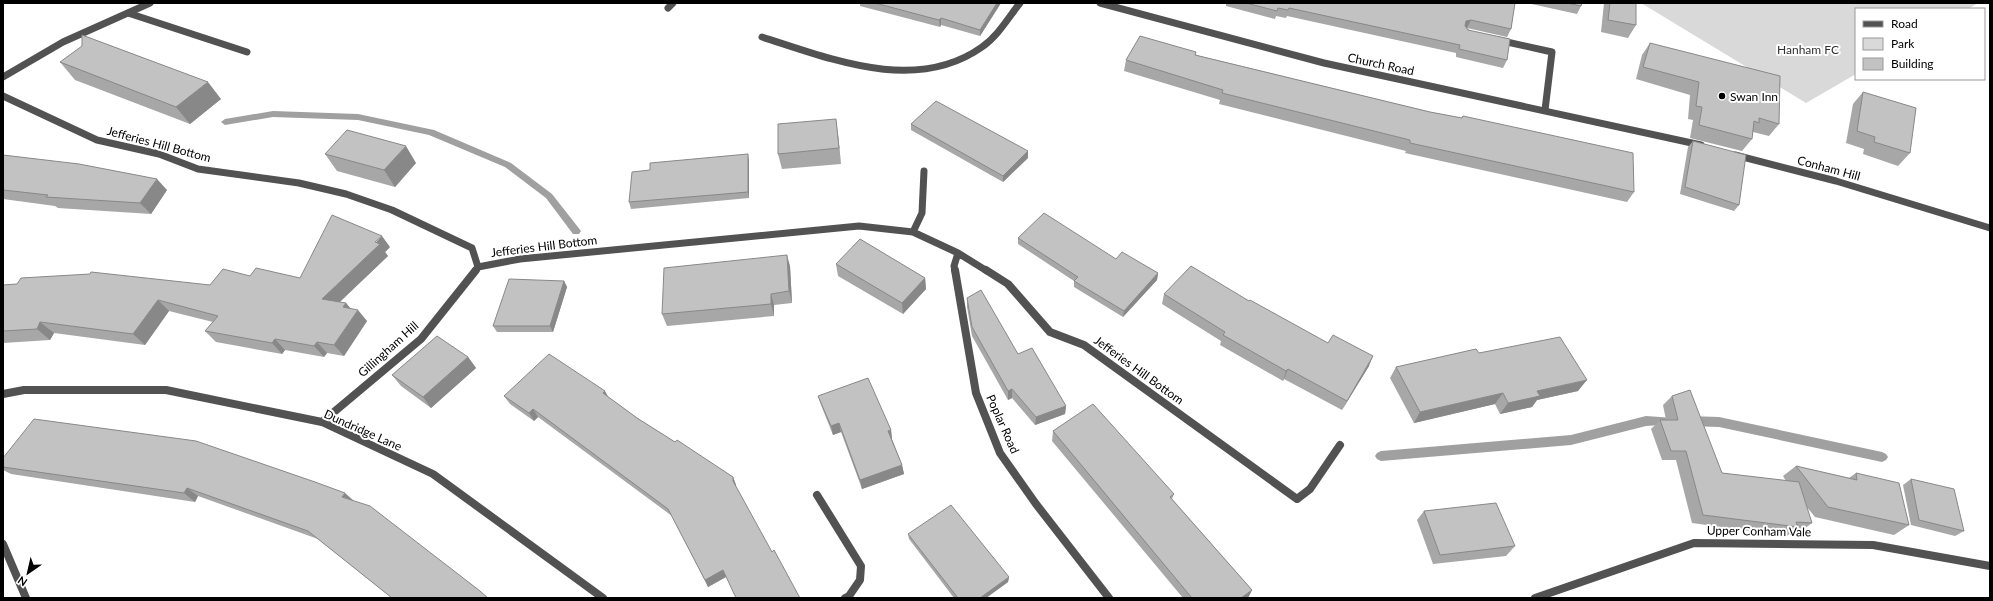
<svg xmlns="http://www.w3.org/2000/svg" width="1993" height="601" viewBox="0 0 1993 601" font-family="Lato,sans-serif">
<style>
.green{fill:#d9d9d9}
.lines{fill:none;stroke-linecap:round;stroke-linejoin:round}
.stream{fill:#a0a0a0;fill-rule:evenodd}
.lane-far1{stroke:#525252;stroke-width:7}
.lane{stroke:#525252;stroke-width:8}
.street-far1{stroke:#525252;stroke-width:7}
.street{stroke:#525252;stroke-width:8}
.wall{fill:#a7a7a7}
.shaded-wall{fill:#888}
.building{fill:#c2c2c2;stroke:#888}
.poi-dot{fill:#000;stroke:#fff;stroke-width:1.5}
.labels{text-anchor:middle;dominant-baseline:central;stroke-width:4;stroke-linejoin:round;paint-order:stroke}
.park-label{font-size:12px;fill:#303030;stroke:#fff}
.street-label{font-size:12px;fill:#000;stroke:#fff}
.poi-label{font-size:12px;fill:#000;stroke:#fff;text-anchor:start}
</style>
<rect width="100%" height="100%" fill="#fff"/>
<!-- green -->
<path class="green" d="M1641,3H1978L1968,9H1856V74L1806,103Z"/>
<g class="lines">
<!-- stream -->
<path class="stream" d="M273,111L358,114L434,130L511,163L552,194L581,231L579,234H573L546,198L505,167L429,135L358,120L273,117L225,125L221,122L225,119Z
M1646,416L1674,418L1675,421L1674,424L1646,426L1571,445L1381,461L1377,459L1375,456L1377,453L1381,451L1571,435Z
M1688,416L1719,417L1882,452L1886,454L1888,457L1886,460L1882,462L1719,427L1688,426L1684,424L1683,421L1684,418Z"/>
<!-- lane-far1 -->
<path class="lane-far1" d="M668,8L673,3
M128,13L247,52
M1498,40L1552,52L1545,110"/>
<!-- lane -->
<path class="lane" d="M817,495L861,566L860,580L849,596L845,598
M3,544L26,598"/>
<!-- street-far1 -->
<path class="street-far1" d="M1100,3L1324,63L1701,145
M762,37C831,59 916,94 982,47C998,36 1008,18 1020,3
M3,77L63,42L150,3
M3,96L97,140L159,154L198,169L299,183L346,194L392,210L472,248L478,267
M1735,155L1836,181L1990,228
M913,232L922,213L924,171
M478,267L520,259L859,226L913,232L958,253L987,271
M475,271L478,267
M955,271L954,266L958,253"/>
<!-- street -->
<path class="street" d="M955,270L976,393L1000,453L1036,504L1109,598
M986,270L1008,284L1050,332L1084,345L1297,499L1310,489L1340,445
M3,394L24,390H166L322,422L433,474L603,598
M322,422L421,339L476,270
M1535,598L1694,543L1873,545L1990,566"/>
</g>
<!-- wall -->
<path class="wall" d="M860,3H1001L980,36L941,25L940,27L860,6Z
M1226,3H1515L1511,29L1507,37L1467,28L1507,60L1503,68L1456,57V53L1287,16L1286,18L1276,16L1275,19L1226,6Z
M1527,3H1582L1581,6L1577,14Z
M1604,3H1636V25L1628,38L1601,32Z
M1650,43L1779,124L1769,136L1753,132L1752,139L1742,151L1690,138L1693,120L1688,119L1690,95L1636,79L1642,55Z
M1196,52V55L1430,112L1461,118L1463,116L1634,192L1627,202L1405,153L1406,151L1219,104L1220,100L1124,71L1126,60Z
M60,62L221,99L190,124L75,80Z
M1863,92L1910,153L1898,166L1863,154L1864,149L1846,143L1853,104Z
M911,124L1028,158L1003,182L911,130Z
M838,135L841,164L782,169L778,154Z
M1693,141L1739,205L1734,211L1680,194L1688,147Z
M325,154L416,163L395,187L337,171Z
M3,155L167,190L151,214L58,208L55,206L3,199Z
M749,161V198L631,209L629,202Z
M1018,238L1116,259L1158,273L1157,280L1123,317L1074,287V281L1018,244Z
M390,247L385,252L388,256L340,302L346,303L350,308L367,321L344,356L327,353L324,357L285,350L282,354L216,342L205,331L213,322L169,311L145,345L54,333L50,340L3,343V285H210L250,276L300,278Z
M836,264L925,278L926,289L903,314L838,276Z
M790,266L792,303L774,305V316L667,326L662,314Z
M564,281L567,287L553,332H497L493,326Z
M1164,294L1249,301L1369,366L1342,410L1284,379L1283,381L1220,345L1221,341L1162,304Z
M967,298L1018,354L1066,406L1065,414L1035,425L1012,398L1008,400L972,336L967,307Z
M468,357L476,368L431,408L401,386L392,375Z
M1396,367L1578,391L1537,400L1532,407L1500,414L1495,404L1414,423L1390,378Z
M504,396L608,397L637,418L675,442L733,477L736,485L726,577L708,587L672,516L538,417L534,421L510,404Z
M818,396L891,430L892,439L902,465L904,474L862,489L841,432L833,435L821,405Z
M1672,396L1722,473L1786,481L1783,476L1796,466L1849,478L1856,473L1909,525L1894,535L1815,517L1806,506L1812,523L1800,532L1793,531L1787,536L1692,523L1676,460H1662L1651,429L1660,420H1666L1663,405Z
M1990,423V452L1989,424Z
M1053,431L1174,494L1172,499L1252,590L1248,598H1183L1052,441Z
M3,458L315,482L392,598L318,539L198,496L195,502L11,474L3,470Z
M1911,479L1964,531L1955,536L1911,525L1903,485Z
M1424,511L1515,546L1506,556L1433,564L1417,520Z
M908,534L1009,577L1008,582L986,598H954L909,539Z"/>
<!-- shaded-wall -->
<path class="shaded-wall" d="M997,3H1001L980,36V30Z
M941,18V25L940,27L939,20Z
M1471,20L1467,28L1463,29L1466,21Z
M208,82L221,99L190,124L176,107Z
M836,119L838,135L841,164L839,148Z
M406,146L416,163L395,187L384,170Z
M1028,151V158L1003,182V176Z
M748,154L749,161V198L748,192Z
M157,179L167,190L151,214L140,203Z
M382,236L390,247L385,252L388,256L331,310L322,299Z
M787,255L790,266L792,303L789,291Z
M1158,273L1157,280L1123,317L1124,311Z
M925,278L926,289L903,314L902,303Z
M564,281L567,287L553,332L550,326Z
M771,294L774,305V316L771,304Z
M158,300L169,311L145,345L133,334Z
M346,303L355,314L343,307Z
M358,310L367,321L344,356L334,345Z
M40,322L54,333L50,340L37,329Z
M275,339L285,350L282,354L272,343Z
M317,342L327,353L324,357L314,346Z
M1373,356L1369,366L1342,410L1347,401Z
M468,357L476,368L431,408L423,397Z
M1288,369L1284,379L1283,381L1286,371Z
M1587,380L1578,391L1537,400L1532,407L1500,414L1508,403L1537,391Z
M1012,389V398L1008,400V391Z
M605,391L610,400L603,393Z
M1503,393L1495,404L1414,423L1420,412Z
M1066,406L1065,414L1035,425L1036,417Z
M533,409L538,417L534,421L529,413Z
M839,423L841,432L833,435L831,426Z
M891,430L892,439L890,440L888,431Z
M902,465L904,474L862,489L860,480Z
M733,477L736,485V488L733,481Z
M187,488L198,496L195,502L184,493Z
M345,493L354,501L342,497Z
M723,570L726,577L708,587L705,580Z
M1009,577L1008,582L986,598H980Z
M1252,590L1248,598H1241Z"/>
<!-- building -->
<path class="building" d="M875,3H997L980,30L941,18L939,20Z
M1246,3H1515L1511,29L1471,20L1466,21L1465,26L1468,30L1510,39L1507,60L1459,49L1460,45L1289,8L1288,10L1278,8L1277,11Z
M1567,3H1582L1581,6Z
M1610,3H1636V25L1608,20Z
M82,35L208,82L176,107L60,62L82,46Z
M1140,36L1196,52L1195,55L1430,112L1462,118L1463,116L1633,153L1634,192L1410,143V140L1222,93L1223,90L1126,60Z
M1650,43L1780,76L1779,124L1759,118V123L1754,121L1752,139L1699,125L1702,107L1696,106L1699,82L1643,67Z
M1863,92L1916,108L1910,153L1874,142L1875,137L1857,131Z
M936,101L1028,151L1003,176L911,124Z
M836,119L839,148L778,154V124Z
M347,130L406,146L384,170L325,154Z
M1693,141L1746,155L1739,205L1685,187Z
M748,154V192L629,202L632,172L650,170V163Z
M3,155L79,164L157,179L140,203L46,197L48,195L3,190Z
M1044,213L1116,259L1122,252L1158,273L1124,311L1074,281L1078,277L1018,238Z
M332,215L382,236L375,242L380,244L322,299L346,303L343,307L358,310L334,345L317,342L314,346L275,339L272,343L205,331L218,316L158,300L133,334L40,322L37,329L3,331V285L17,284L21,278L90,274L91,272L210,285L223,269L250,276L256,268L300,278Z
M860,239L925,278L902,303L836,264Z
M787,255L789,291L771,294V304L662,314L664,268Z
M1191,266L1249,301L1250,300L1328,343L1333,335L1373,356L1347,401L1288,369L1286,371L1223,335L1225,332L1164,294Z
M509,279L564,281L550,326H493Z
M981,290L1018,354L1032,348L1066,406L1036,417L1012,389L1008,391L972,327L967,298Z
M437,336L468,357L423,397L392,375Z
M1560,337L1587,380L1537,391L1540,396L1508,403L1503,393L1420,412L1396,367L1476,349L1479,353Z
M549,354L605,391L603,393L637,418L675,442L677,440L733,477V481L772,552L774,550L800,598H736L723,570L705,580L668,509L533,409L529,413L504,396Z
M868,378L891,430L888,431L902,465L860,480L839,423L831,426L818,396Z
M1690,390L1722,473L1799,482L1812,523L1796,522L1798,527L1703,515L1686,451H1671L1660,420H1678L1672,396Z
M1093,404L1174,494L1170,497L1252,590L1241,598H1192L1053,431Z
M34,419L196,441L315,482L345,493L342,497L370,506L480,591L488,598H392L308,531L187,488L184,493L3,467V458Z
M1796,466L1857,480L1856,473L1899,483L1909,525L1828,507Z
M1911,479L1954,489L1964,531L1919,520Z
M1496,503L1515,546L1440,555L1424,511Z
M951,505L1009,577L980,598H958L908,534Z"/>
<!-- markers -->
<circle class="poi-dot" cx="1722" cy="96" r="4"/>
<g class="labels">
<!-- park labels -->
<g class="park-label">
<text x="1808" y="49">Hanham FC</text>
</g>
<!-- street labels -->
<g class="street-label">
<text transform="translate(1381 64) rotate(12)">Church Road</text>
<text transform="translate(159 144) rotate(15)">Jefferies Hill Bottom</text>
<text transform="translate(1829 168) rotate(15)">Conham Hill</text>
<text transform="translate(544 246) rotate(-7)">Jefferies Hill Bottom</text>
<text transform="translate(388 349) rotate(-42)">Gillingham Hill</text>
<text transform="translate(1139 370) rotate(36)">Jefferies Hill Bottom</text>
<text transform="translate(1003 424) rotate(66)">Poplar Road</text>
<text transform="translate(363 430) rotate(24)">Dundridge Lane</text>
<text transform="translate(1759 531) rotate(1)">Upper Conham Vale</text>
</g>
<!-- poi labels -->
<g class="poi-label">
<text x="1730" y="96">Swan Inn</text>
</g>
</g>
<!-- border -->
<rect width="1993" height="601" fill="none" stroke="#000000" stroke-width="8"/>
<!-- legend -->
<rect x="1855" y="8" width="130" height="72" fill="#ffffff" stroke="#999999"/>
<rect x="1863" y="21" width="20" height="6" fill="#525252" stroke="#999999"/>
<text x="1891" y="28" font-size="12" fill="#000000">Road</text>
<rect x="1863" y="38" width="20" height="12" fill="#d9d9d9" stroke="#999999"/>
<text x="1891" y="48" font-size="12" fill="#000000">Park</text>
<rect x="1863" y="58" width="20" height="12" fill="#c2c2c2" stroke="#999999"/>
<text x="1891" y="68" font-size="12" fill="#000000">Building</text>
<!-- north arrow -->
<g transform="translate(28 573) rotate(214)" stroke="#ffffff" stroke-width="3" paint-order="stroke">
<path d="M0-3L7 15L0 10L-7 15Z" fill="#000000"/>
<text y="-6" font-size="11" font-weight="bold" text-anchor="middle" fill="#000000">N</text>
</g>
</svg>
